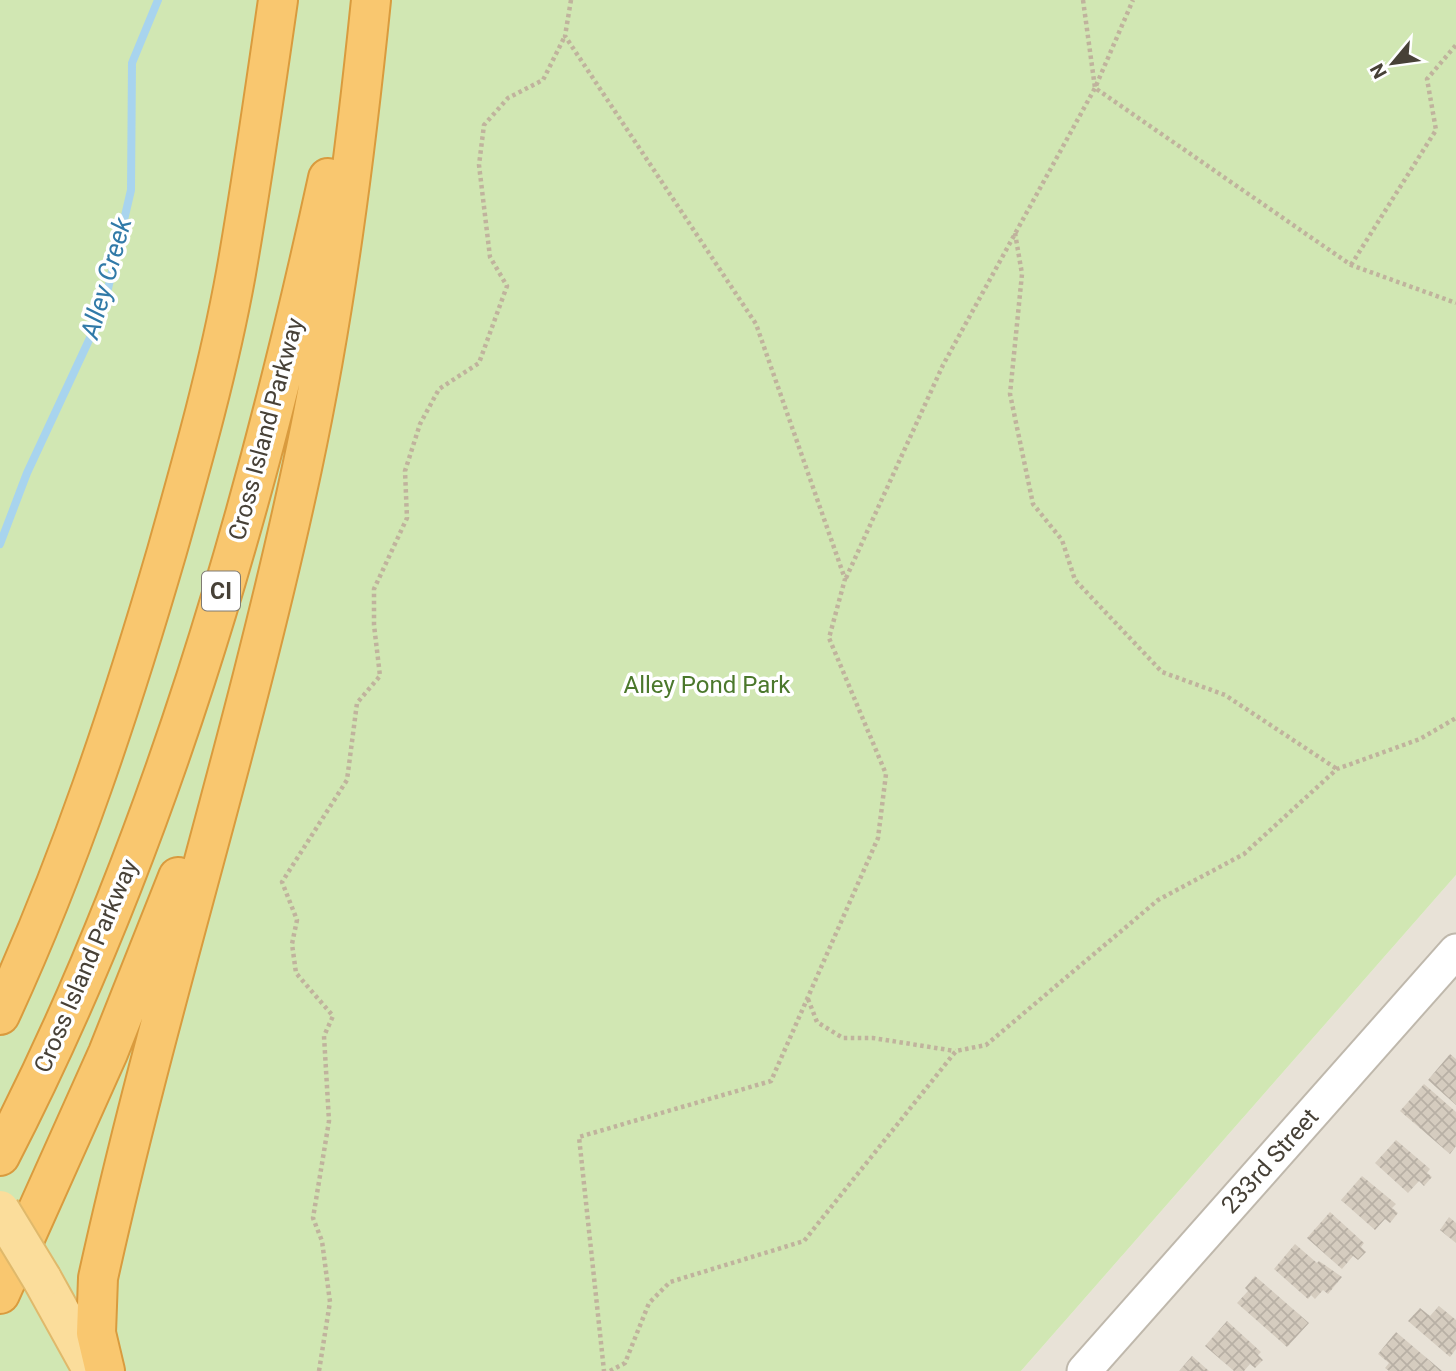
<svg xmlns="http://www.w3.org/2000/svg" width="1456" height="1371" viewBox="0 0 1456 1371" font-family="Roboto,sans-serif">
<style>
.residential{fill:#e8e2d7}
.park{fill:#d1e7b3}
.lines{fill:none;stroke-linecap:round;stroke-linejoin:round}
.stream{stroke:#a8d4ee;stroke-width:8}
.building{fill:url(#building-cross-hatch)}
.minor-casing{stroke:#bfb8ac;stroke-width:37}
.major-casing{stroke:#e0b96b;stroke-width:42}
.highway-casing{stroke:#d99b3e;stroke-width:42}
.path{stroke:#c0b39d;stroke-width:4.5;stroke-dasharray:3.5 3.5;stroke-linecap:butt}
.minor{stroke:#fff;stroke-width:33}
.major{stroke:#fbdd9b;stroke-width:38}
.highway{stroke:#f9c76f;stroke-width:38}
.major-bridge-casing{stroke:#e0b96b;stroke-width:42;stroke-linecap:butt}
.major-bridge{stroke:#fbdd9b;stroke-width:38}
.labels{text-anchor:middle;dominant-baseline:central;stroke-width:7;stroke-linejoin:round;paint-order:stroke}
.shield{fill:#fff;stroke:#7e7a73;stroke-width:2}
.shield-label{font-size:23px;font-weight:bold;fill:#474137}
.street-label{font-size:24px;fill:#474137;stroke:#fff}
.park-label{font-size:24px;fill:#4b782c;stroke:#fff}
.water-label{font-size:26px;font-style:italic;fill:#317aa8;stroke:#fff}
</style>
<defs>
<pattern id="building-cross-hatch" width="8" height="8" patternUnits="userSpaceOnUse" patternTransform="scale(1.75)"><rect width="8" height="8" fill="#d5ccbf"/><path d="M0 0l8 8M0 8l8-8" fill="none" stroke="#b8b0a5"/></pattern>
</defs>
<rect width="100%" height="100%" fill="#f4f0e9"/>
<!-- residential -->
<path class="residential" d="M1456,875V1371H1021Z"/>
<!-- park -->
<path class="park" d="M0,0H1456V875L1021,1371H0Z"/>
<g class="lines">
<!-- stream -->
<path class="stream" d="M0,544L27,473L103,310L131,190L132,63L158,0"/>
</g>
<!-- building -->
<path class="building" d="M1450,1054L1456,1059V1105L1428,1080Z
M1424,1084L1456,1112V1146L1450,1154L1400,1111Z
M1396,1140L1430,1169L1427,1173L1432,1177L1424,1186L1419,1181L1408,1193L1375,1163Z
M1362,1176L1396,1204L1392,1208L1398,1213L1390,1223L1385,1219L1375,1230L1341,1200Z
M1330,1212L1364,1243L1361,1247L1366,1252L1358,1260L1353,1256L1342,1269L1307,1238Z
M1449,1217L1456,1223V1243L1440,1230Z
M1295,1244L1317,1263L1319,1261L1342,1277L1328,1294L1323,1290L1315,1299L1311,1295L1308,1299L1274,1269Z
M1255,1276L1309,1323L1287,1347L1237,1303L1248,1291L1245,1288Z
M1439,1306L1456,1320V1349L1450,1357L1408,1321L1420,1308L1430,1316Z
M1227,1321L1261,1352L1258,1355L1263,1360L1255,1368L1250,1364L1244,1371H1234L1205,1346Z
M1396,1332L1442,1371H1389L1385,1368L1389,1363L1378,1354Z
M1192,1356L1209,1371H1179Z"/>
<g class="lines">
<defs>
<path id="minor" d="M1084,1371L1456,951"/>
<path id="major" d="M42,1279L93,1371"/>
<path id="highway" d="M0,1015C69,866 121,709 167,551C193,459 219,367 236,273C252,182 265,91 278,0
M0,1156C158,851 255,513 328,178
M0,1294L108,1053L178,877
M105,1371L96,1333L98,1278C158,1006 244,740 302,468C335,313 355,157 371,0"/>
</defs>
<!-- minor casing -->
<use href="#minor" class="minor-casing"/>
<!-- major casing -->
<use href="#major" class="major-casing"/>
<!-- highway casing -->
<use href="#highway" class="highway-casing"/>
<!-- path -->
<path class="path" d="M571,0L565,36L756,324L845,579L829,638L886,774L878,838L771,1081L579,1137L604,1371
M1083,0L1095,88L1351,265L1456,303
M1015,233L1022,274L1010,394L1033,504L1062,540L1075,580L1162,672L1225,695L1337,769
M1351,265L1436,130L1427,79L1456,45
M846,578L943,365L1095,88L1133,0
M808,999L817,1022L843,1038H873L955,1051
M319,1371L330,1302L322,1241L313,1218L329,1121L324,1036L333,1016L296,973L292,944L297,920L282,882L347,780L357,703L380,676L374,625V589L407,518L405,471L420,424L439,389L479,363L507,286L490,257L479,165L484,125L508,98L543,80L565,36
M610,1371L625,1363L649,1303L670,1282L804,1241L956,1051L986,1045L1158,900L1244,854L1337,769L1420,739L1456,718"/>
<!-- minor -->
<use href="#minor" class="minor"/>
<!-- major -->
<use href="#major" class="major"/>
<!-- highway -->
<use href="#highway" class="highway"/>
<defs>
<path id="major-bridge" d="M0,1210L42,1279"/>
</defs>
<!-- major-bridge casing -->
<use href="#major-bridge" class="major-bridge-casing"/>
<!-- major-bridge -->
<use href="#major-bridge" class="major-bridge"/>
</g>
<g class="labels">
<!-- shield labels -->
<rect class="shield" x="202" y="571.5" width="38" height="39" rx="5"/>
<g class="shield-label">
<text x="221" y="591">CI</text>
</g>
<!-- street labels -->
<g class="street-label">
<text transform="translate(266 429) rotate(-75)">Cross Island Parkway</text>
<text transform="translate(86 966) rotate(-67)">Cross Island Parkway</text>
<text transform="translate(1270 1161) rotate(-48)">233rd Street</text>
</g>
<!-- park labels -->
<g class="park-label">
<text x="707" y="685">Alley Pond Park</text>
</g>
<!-- water labels -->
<g class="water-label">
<text transform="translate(106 278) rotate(-74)">Alley Creek</text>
</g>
</g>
<!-- north arrow -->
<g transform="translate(1393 63) rotate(241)" stroke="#ffffff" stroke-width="5" paint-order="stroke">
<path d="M0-5L12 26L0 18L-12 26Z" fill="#474137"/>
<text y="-10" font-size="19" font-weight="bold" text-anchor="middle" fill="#474137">N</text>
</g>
</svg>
